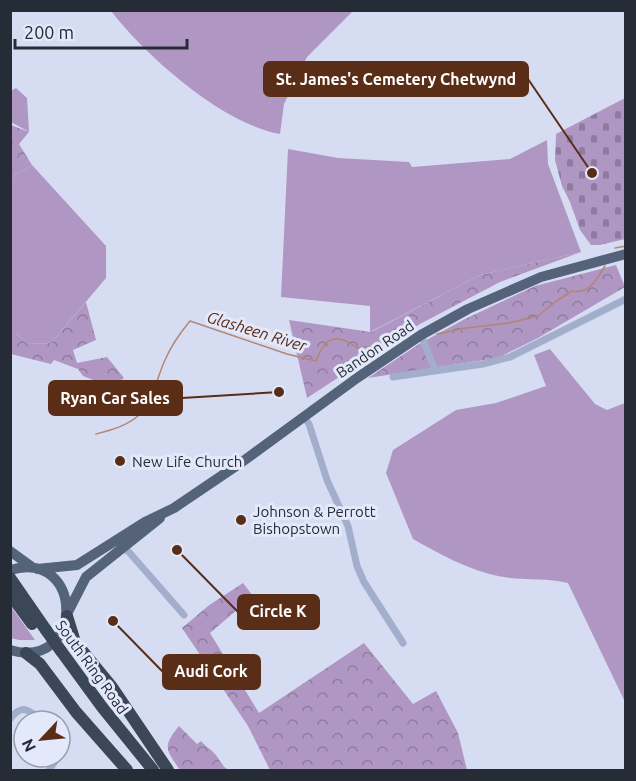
<svg xmlns="http://www.w3.org/2000/svg" width="636" height="781" viewBox="0 0 636 781" font-family="Ubuntu,sans-serif">
<style>
.grass{fill:#b096c3}
.forest{fill:url(#forest-crowns)}
.cemetery{fill:url(#cemetery-stones)}
.lines{fill:none;stroke-linecap:round;stroke-linejoin:round}
.stream{stroke:#b28673;stroke-width:1.5}
.street{stroke:#a2aecb;stroke-width:7}
.primary{stroke:#546379;stroke-width:10}
.highway{stroke:#3b4757;stroke-width:12}
.highway-bridge{stroke:#3b4757;stroke-width:12}
.poi-dot{fill:#5a2d17;stroke:#e3e8fa;stroke-width:2}
.labels{text-anchor:middle;dominant-baseline:central;stroke-width:6;stroke-linejoin:round;paint-order:stroke}
.street-label{font-size:15px;fill:#252c35;stroke:#e3e8fa}
.poi-label{font-size:15px;fill:#252c35;stroke:#e3e8fa;text-anchor:start}
.water-label{font-size:16px;font-style:italic;fill:#5a2d17;stroke:#e3e8fa}
.leader{fill:none;stroke:#5a2d17;stroke-width:2}
.callout-dot{fill:#5a2d17;stroke:#e3e8fa;stroke-width:2}
.callout{fill:#5a2d17;stroke:#5a2d17;stroke-width:2}
.callout-label{font-size:16px;text-anchor:middle;font-weight:bold;fill:#fff}
</style>
<defs>
<pattern id="forest-crowns" width="20" height="18" patternUnits="userSpaceOnUse" patternTransform="scale(1.5)"><rect width="20" height="18" fill="#b096c3"/><path d="M2 6a3 3 0 1 1 6 0M12 15a3 3 0 1 1 6 0" fill="none" stroke="#8f7b9f"/></pattern>
<pattern id="cemetery-stones" width="16" height="16" patternUnits="userSpaceOnUse" patternTransform="scale(1.5)"><rect width="16" height="16" fill="#b096c3"/><path d="M2 7V4a2 2 0 0 1 4 0v3zM10 15v-3a2 2 0 0 1 4 0v3z" fill="#8f7b9f"/></pattern>
</defs>
<rect width="100%" height="100%" fill="#d6ddf3"/>
<!-- grass -->
<path class="grass" d="M111,11H353L307,57L284,104L280,134C222,124 146,56 111,11Z
M16,88L27,98L29,132L11,122V91Z
M547,140L548,164L581,252L480,275L370,332V306L281,297L288,149L338,158L409,162L412,167L510,159Z
M32,165L106,246V278L51,343L28,344L16,333H11V178Z
M550,349L595,404L607,410L625,403V702L568,583C545,577 521,581 498,576C468,570 440,554 413,539L386,473L393,450L456,410L496,403L546,386L534,355Z
M10,605L35,640H19L11,638Z"/>
<!-- forest -->
<path class="forest" d="M11,125L29,132L19,144L32,165L11,178Z
M581,252L500,282L420,324L307,398L289,320L371,332L480,275Z
M616,265L625,287L538,338L497,358L368,378L419,344L465,319L535,286Z
M86,302L96,340L73,350L77,363L107,357L124,378L111,387L83,376L78,369L54,360L51,364L11,354V333H16L28,344L51,343Z
M243,583L253,596L210,633L259,713L364,643L413,704L436,691L458,733L467,770H270L248,726L182,628L208,606Z
M179,726L197,744L201,741C205,746 209,748 213,752C219,757 220,764 227,769L226,770H180C166,749 162,747 179,726Z"/>
<!-- cemetery -->
<path class="cemetery" d="M625,98V239L600,245H591L580,230L570,202L562,186L555,160L556,134Z"/>
<g class="lines">
<!-- stream -->
<path class="stream" d="M615,248L626,246
M437,334L466,328L509,323L538,316L555,302L572,291C590,295 597,278 605,266
M96,434C111,430 127,426 139,415C153,402 157,377 165,360C171,346 180,333 190,321L287,354L316,361C325,337 336,332 357,348L386,345"/>
<!-- street -->
<path class="street" d="M421,335L435,370
M393,377L483,364L510,357L626,299
M304,417L309,424L327,480L348,526L357,566L364,582L403,643
M122,548L128,551L184,615
M10,719C23,702 29,711 43,721
M60,733L66,740V745L60,754
M49,770L58,757"/>
<!-- primary -->
<path class="primary" d="M10,551L32,567
M37,569L77,565L145,522L174,508L242,462L357,378L421,335L468,309L541,277L626,254
M10,570C85,548 85,672 10,650
M68,612L86,577L160,518"/>
<!-- highway -->
<path class="highway" d="M10,578L46,630
M10,594L32,624
M67,616L75,642L112,687L168,770
M61,651L102,707L153,770
M26,653L40,664L76,712L127,770"/>
<!-- highway-bridge -->
<path class="highway-bridge" d="M46,630L61,651"/>
</g>
<!-- markers -->
<g class="poi-dot">
<circle cx="120" cy="461" r="6"/>
<circle cx="241" cy="520" r="6"/>
</g>
<g class="labels">
<!-- street labels -->
<g class="street-label">
<text transform="translate(375 349) rotate(-34)">Bandon Road</text>
<text transform="translate(92 667) rotate(54)">South Ring Road</text>
</g>
<!-- poi labels -->
<g class="poi-label">
<text x="132" y="461">New Life Church</text>
<text x="253" y="511">Johnson &amp; Perrott<tspan x="253" dy="17">Bishopstown</tspan></text>
</g>
<!-- water labels -->
<g class="water-label">
<text transform="translate(257 331) rotate(17)">Glasheen River</text>
</g>
</g>
<!-- callouts -->
<path class="leader" d="M592 173L528 79M279 392L182 398M177 550L238 612M113 621L163 672"/>
<g class="callout-dot">
<circle cx="592" cy="173" r="6"/>
<circle cx="279" cy="392" r="6"/>
<circle cx="177" cy="550" r="6"/>
<circle cx="113" cy="621" r="6"/>
</g>
<g class="callout">
<rect x="264" y="62" width="264" height="34" rx="6"/>
<rect x="49" y="381" width="133" height="34" rx="6"/>
<rect x="238" y="595" width="81" height="34" rx="6"/>
<rect x="163" y="655" width="97" height="34" rx="6"/>
</g>
<g class="callout-label">
<text x="396" y="85">St. James's Cemetery Chetwynd</text>
<text x="115" y="404">Ryan Car Sales</text>
<text x="278" y="617">Circle K</text>
<text x="211" y="677">Audi Cork</text>
</g>
<!-- border -->
<rect width="636" height="781" fill="none" stroke="#252c35" stroke-width="24"/>
<!-- north arrow -->
<g transform="translate(42 739) rotate(244)"><circle r="28" fill="#e3e8fa" stroke="#979dab" stroke-width="1.5"/>
<path d="M0-4.5L10 22L0 15L-10 22Z" fill="#5a2d17"/>
<text y="-9" font-size="16" font-weight="bold" text-anchor="middle" fill="#252c35">N</text>
</g>
<!-- scale -->
<path d="M15 39v9h172v-9" fill="none" stroke="#252c35" stroke-width="3"/>
<text x="24" y="39" font-size="18" fill="#252c35" stroke="#e3e8fa" stroke-width="4.5" paint-order="stroke">200 m</text>
</svg>
